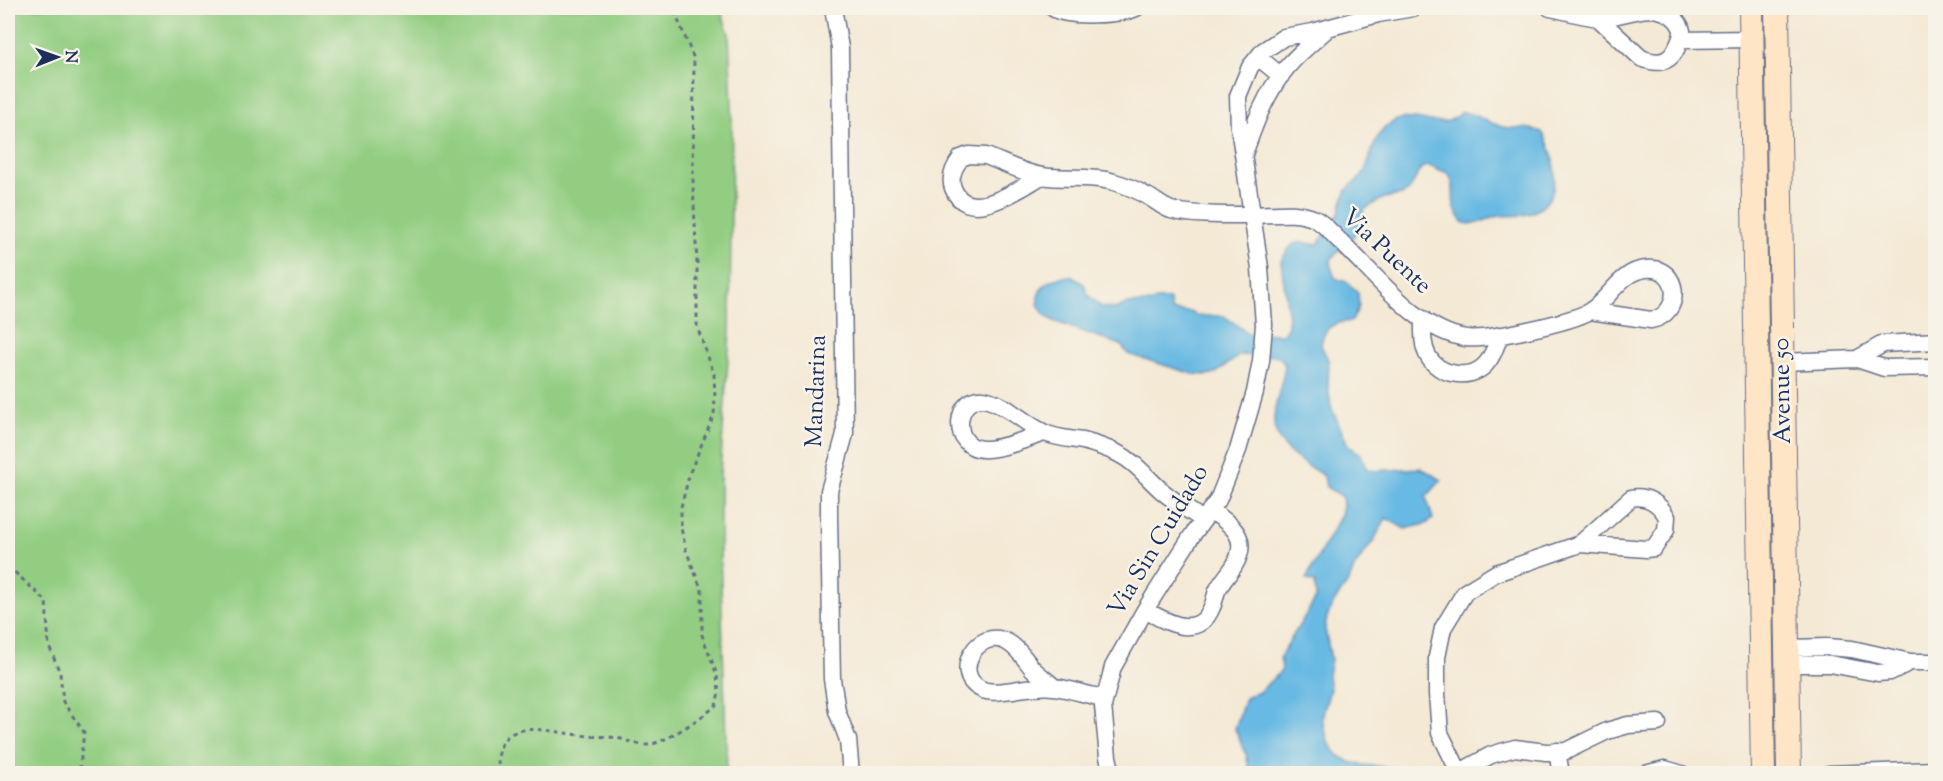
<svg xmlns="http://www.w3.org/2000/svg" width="1943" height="781" viewBox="0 0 1943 781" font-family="'Sorts Mill Goudy',serif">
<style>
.green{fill:#92cd81;stroke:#567e70;stroke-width:1.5}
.water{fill:#68b9e3;stroke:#4274a0;stroke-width:1.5}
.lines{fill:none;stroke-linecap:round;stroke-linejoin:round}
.minor-casing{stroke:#677088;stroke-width:19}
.secondary-casing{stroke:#677088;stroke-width:26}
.path{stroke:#677088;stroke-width:3;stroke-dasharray:4.5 4.5;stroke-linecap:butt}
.minor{stroke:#fff;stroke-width:16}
.secondary{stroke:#fde5c5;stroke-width:24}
.labels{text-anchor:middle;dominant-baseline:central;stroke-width:5;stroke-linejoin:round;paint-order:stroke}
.street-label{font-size:24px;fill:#1b2f5e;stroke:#f7f3e8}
</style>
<rect width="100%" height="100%" fill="#f7f3e8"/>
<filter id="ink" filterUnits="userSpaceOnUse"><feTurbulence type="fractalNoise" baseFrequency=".0167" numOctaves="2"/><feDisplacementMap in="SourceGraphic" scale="12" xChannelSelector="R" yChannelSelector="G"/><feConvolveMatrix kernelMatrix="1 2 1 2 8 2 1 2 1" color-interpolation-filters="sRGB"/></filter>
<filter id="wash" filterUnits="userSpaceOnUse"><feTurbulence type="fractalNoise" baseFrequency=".008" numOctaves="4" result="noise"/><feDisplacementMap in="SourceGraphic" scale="24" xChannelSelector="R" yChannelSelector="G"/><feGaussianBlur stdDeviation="1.35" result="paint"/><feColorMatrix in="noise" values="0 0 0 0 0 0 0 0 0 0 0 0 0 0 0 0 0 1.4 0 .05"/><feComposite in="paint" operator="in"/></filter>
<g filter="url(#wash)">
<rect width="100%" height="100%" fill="#f4e9d5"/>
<!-- green -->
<path class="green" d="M8,8H720L729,34L732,107L730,332L720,472V551L727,773H8Z"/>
<!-- water -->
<path class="water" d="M1462,112C1477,114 1489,123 1503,127C1516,130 1529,126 1542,132C1559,159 1565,207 1523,215C1516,216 1507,215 1500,216C1487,218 1477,226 1464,223C1460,218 1456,213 1454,206C1452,197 1456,180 1447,173C1442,169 1444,173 1438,170C1431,167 1430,164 1421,168L1409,191L1402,195L1384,198L1365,209L1360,217L1358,231L1332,258L1330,264L1335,278L1346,282L1358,292L1359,306L1352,321C1335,322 1324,326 1321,345L1329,362L1328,386L1331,407L1348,445L1361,454L1367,469L1375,471L1421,468L1442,480L1426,497L1433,519L1426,524L1405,529L1386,518L1374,540L1355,566L1349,581L1334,602L1327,617L1325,629L1331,659L1328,675L1330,689L1322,718L1328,742L1338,755L1350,762L1363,765L1419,770L1425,773H1250L1246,754L1235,729L1245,698L1259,692L1282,670L1280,657L1316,598L1315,583L1306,579L1341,515L1343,506L1342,496L1326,487L1324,476C1300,461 1268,445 1275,411C1277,396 1283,381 1285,365L1279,356L1240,355L1216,373L1207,375L1193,374L1128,354L1121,345L1056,322C1023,305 1039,277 1071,276L1084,284L1088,295L1101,307L1114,309L1127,304L1151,303L1156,300H1170L1171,311L1190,312L1199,316H1224L1248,333L1283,334L1288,325V313L1281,261C1286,253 1292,240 1303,242C1309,243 1311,245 1318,244C1324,235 1331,227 1337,217C1342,208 1342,196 1349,187C1353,182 1360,180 1363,175C1372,158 1372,138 1388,125C1412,106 1439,137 1462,112Z"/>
</g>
<g filter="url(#ink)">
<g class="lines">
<defs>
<path id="minor" d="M833,8L840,48L845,434L829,491V516L832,679L837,711L848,740L851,774
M1053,8C1067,18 1120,15 1136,8
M1550,8C1562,10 1591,18 1600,18C1623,17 1651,0 1672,16C1677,20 1681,25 1682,31C1682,36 1680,41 1678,45C1671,63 1658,65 1641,58L1598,18
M1680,40L1752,39
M1258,57L1281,76
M1244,154C1255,123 1266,92 1288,66C1299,53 1313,42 1326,30
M1042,176C1020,188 968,227 953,188C949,177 954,167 961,158L969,155L986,156C1004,163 1023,173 1042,176C1065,180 1090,175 1114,182C1125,185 1137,190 1147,196C1155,200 1162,207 1171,210C1191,216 1230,215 1252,215C1272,215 1296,210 1315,219C1325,224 1334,236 1342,243C1377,276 1416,330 1466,338C1486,341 1572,322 1590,311C1609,300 1620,271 1646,269C1681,265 1683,315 1651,320L1590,311
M1423,319C1423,332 1422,345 1428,356C1438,375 1470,381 1485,365C1493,357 1496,345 1500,335
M1857,359L1883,344L1936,341
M1782,362L1857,359L1884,368L1936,367
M1044,433C1026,439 1005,448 987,449C948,452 954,390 988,400C1009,406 1023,423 1043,432C1054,438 1070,439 1083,441C1094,444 1106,448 1117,453C1136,462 1147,478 1162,491C1175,502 1190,511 1203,520
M1145,610C1167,622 1198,641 1212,607C1215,601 1215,594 1218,589C1223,580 1229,574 1234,566C1251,538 1232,525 1210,510
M1788,648L1828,647L1852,649L1910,662H1936
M1788,664H1830L1878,673L1890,672L1910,662
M1053,686C1046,680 1039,675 1032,668C1025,659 1017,647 1007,642C978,626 950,674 981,689C990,694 1003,691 1013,690C1026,688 1041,685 1054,687C1071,689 1087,695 1104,698
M1557,751L1561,774
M1460,772L1491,755L1515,748L1546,752L1566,751L1607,731L1628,725L1658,723
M1112,774L1108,757L1103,706L1113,667L1145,610L1193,534L1218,500L1238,450L1255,392L1261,361L1264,325L1260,268L1239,127L1238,96L1250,67L1263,51L1284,37L1313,32L1378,14L1413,8
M1460,774L1440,733L1437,694V657L1443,628L1465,592L1496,573L1580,544L1646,549L1654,548L1666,530L1667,517C1659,503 1646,495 1631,498L1580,544
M1645,774L1665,769L1682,774
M1829,774L1936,770"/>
<path id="secondary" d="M1751,8L1763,774
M1777,8L1789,774"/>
</defs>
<!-- minor casing -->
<use href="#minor" class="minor-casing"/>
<!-- secondary casing -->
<use href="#secondary" class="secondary-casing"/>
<!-- path -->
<path class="path" d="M8,566L46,601L49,646L60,673L63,702L84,732L80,766L82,774
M499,774C491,713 543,731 580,735C592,737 605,736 617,738C626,740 639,746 648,745C667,742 700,718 716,706L719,692L717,675L702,635V591L686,550L681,528V507L690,472L714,415L715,399L714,374L697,326V263L693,186L694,59L673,8"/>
<!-- minor -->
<use href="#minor" class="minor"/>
<!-- secondary -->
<use href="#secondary" class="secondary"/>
</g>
</g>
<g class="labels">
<!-- street labels -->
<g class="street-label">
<text transform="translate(1386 252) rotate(43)">Via Puente</text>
<text transform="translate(817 391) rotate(-88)">Mandarina</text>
<text transform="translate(1783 391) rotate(-91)">Avenue 50</text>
<text transform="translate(1159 541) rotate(-59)">Via Sin Cuidado</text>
</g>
</g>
<!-- margin -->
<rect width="1943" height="781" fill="none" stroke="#f7f3e8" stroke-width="30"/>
<!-- north arrow -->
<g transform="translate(57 57) rotate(89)" stroke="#f7f3e8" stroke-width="4.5" paint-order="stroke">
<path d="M0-4.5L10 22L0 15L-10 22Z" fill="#1b2f5e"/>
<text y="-9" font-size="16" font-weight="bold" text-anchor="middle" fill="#1b2f5e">N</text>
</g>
</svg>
